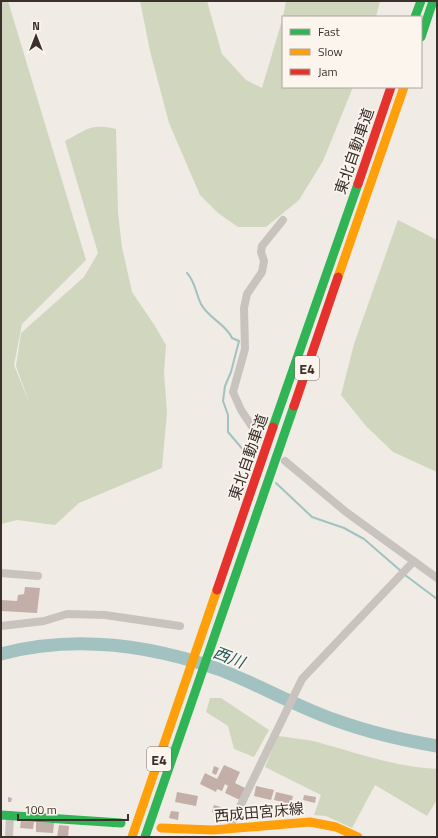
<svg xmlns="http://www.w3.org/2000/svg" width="438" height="838" viewBox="0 0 438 838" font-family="'Titillium Web','Noto Sans JP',sans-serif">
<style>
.green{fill:#d1d6bf}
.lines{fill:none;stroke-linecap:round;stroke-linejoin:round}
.stream{stroke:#a1c2c1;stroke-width:2}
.river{stroke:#a1c2c1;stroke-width:13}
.building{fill:#c3afa7}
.street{stroke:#c9c3be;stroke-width:8}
.fast{stroke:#30b455;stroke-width:9}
.slow{stroke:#ff9f0a;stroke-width:9}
.jam{stroke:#e5322d;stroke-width:9}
.labels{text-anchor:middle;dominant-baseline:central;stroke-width:3.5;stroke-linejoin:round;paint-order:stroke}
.shield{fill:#fbf5ee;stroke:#756b66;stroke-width:1}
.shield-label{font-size:14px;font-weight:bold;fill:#3b302b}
.street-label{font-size:15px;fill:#3b302b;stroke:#fbf5ee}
.water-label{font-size:16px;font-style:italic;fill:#1f5a5e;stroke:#fbf5ee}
</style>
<rect width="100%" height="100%" fill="#f0ebe5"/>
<!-- green -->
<path class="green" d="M1,1H8L86,260L22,324L14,365L30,405L16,366L21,333L84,277L98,253L65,141C87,129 91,123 116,129L118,213L122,247L132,292L155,326L166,345L164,373L167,412L162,468L79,503L55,525L17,520L1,524Z
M140,1H207L222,54L246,80L262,88L283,17V87H353L323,161L299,200L266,227H238L218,213L200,195L169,123L150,51Z
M286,1H380L376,17H283Z
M398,220L437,240V472L393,452L366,426L341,395L354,344Z
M210,698H221L269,730L254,757L234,749L228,726L206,712Z
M278,736C291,738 305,739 317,742C357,753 395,767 437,769V800L427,816L375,785L352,828L326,816L314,815L321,795L265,767Z"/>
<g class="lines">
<!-- stream -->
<path class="stream" d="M187,273C195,281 196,294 201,304C208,318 226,324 232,338L239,341L231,372L225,386L223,401L228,415V432L251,459
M276,483L312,517L344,528L364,539L402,572
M405,575L437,599"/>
<!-- river -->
<path class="river" d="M1,654C73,635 149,645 218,669C258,684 295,706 335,720C368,732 402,740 437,746"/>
</g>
<!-- building -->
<path class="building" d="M25,587L40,588L37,613L1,611V600L17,601L18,595L24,594Z
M224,765L240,772L235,783L245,788L240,800L225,793L228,786L225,784L222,791L217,789L216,792L200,784L205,773L217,779Z
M214,766L219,768L216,775L212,773Z
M256,786L274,790L271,800L254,796Z
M177,792L198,796L196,806L175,802Z
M276,792L293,796L291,804L274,800Z
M304,795L316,797L315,803L303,800Z
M8,797L12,798L11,802H8Z
M214,805L221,807L218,814L212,812Z
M276,806L284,808L283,813L275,811Z
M171,811L179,812L178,820L169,818Z
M21,821L34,822L33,829L20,828Z
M36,822L54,823L53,833L36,832Z
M59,825L69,826L68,837H57Z"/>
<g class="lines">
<!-- street -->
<path class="street" d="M259,437L241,410L233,392L245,349L244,308L247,294L262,272L264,261L261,252L262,246L283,220
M285,461L346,512L437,578
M1,573L38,576
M1,626L44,621L67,614L105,615L180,626
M229,829L302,679L414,561
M9,837L10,815"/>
<!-- fast -->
<path class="fast" d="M415,17L421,1
M421,37L433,1
M273,427L358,184
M1,815L121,823
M145,837L294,406"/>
<!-- slow -->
<path class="slow" d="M338,277L404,87
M161,828L213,830L310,822L336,827L358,837
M132,837L217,590"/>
<!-- jam -->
<path class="jam" d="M358,184L391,87
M294,406L338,277
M217,590L273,427"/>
</g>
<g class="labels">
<!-- shield labels -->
<g class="shield">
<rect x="295" y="356" width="24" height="24" rx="3"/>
<rect x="147" y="747" width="24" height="24" rx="3"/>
</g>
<g class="shield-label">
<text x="307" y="368">E4</text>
<text x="159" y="759">E4</text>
</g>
<!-- street labels -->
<g class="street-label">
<text transform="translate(354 151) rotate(-71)">東北自動車道</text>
<text transform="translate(248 457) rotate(-71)">東北自動車道</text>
<text transform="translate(259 812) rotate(-5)">西成田宮床線</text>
</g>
<!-- water labels -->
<g class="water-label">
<text transform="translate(229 657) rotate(21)">西川</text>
</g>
</g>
<!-- border -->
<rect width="438" height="838" fill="none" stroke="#3b302b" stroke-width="4"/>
<!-- legend -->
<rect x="282" y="16" width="140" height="72" fill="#fbf5ee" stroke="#aea6a0"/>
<rect x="290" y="29" width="20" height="6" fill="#30b455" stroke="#aea6a0"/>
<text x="318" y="36" font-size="12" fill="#3b302b">Fast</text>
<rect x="290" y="49" width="20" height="6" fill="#ff9f0a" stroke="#aea6a0"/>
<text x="318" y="56" font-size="12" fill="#3b302b">Slow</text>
<rect x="290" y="69" width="20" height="6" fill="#e5322d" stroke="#aea6a0"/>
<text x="318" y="76" font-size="12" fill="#3b302b">Jam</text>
<!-- north arrow -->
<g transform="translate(36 36)" stroke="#fbf5ee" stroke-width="3" paint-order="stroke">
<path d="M0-3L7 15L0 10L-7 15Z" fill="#3b302b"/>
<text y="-6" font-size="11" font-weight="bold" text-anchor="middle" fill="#3b302b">N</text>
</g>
<!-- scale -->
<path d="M18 814v6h110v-6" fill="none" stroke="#3b302b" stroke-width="2"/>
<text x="24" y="814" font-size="12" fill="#3b302b" stroke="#fbf5ee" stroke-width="3" paint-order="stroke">100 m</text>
</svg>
